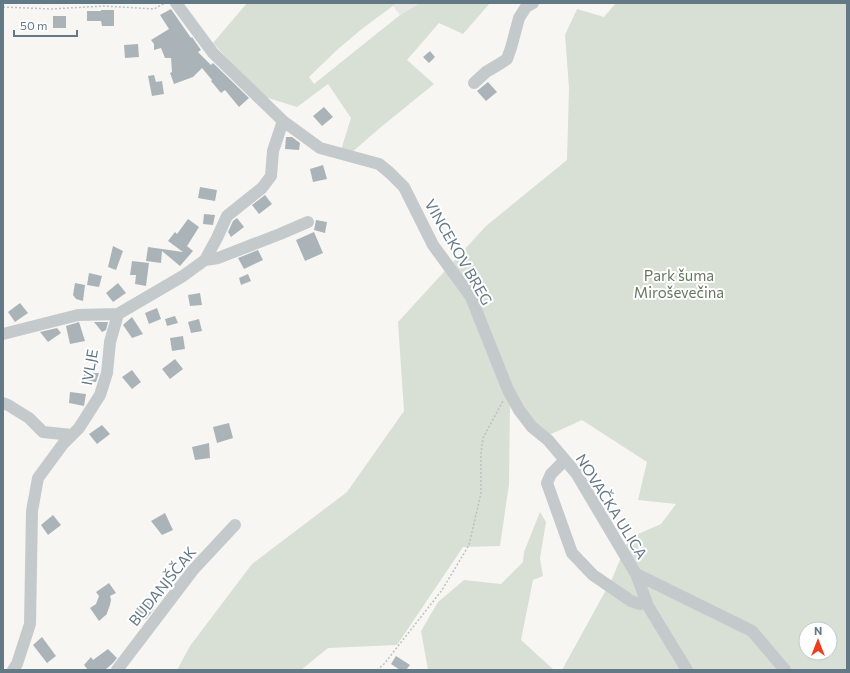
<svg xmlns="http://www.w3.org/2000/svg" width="850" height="673" viewBox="0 0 850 673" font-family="Commissioner,sans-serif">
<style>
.built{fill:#e7e8e6}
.green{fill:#d8dfd4;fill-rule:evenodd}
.building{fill:#aab4b8}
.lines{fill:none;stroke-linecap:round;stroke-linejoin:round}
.path{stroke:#bdc0c2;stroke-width:1.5;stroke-dasharray:2 2;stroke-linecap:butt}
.minor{stroke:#c4c9cb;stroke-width:12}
.labels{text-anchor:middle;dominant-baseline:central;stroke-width:4;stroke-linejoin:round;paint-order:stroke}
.street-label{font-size:15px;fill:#647986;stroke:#fff}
.park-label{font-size:15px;fill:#66785f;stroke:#fff}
</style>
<rect width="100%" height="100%" fill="#f7f6f3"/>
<!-- built -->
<path class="built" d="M397,3H420L400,15L393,6Z"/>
<!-- green -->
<path class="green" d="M247,3H397L363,28L337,50L309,77L314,84L400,15L420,3H490L463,34L439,23L407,60L434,84L381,127L351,153L341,150L351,118L328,84L297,107L262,96L213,43Z
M616,3H847V670H562L612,579L629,538L661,524L676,504L638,500L647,462L582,420L549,435L510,399L509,484L500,546L463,547L397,645L328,648L301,670H177L190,646L252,564L347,492L404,411L398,322L486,226L567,160L569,88L565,35L577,9L604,17ZM806,629H830V653H806Z
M540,512L546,522L540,558L543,576L533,580L521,640L554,670H428L421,631L438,602L464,580L501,584L523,562L524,552Z"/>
<!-- building -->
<path class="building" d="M171,9L191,38L192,37L201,50L198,52L211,65L213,63L249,98L239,107L225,90L221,93L211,81L212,80L202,68L193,77L174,84L170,73L172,72L171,58H165L161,48L154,50V44L151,40L169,29L160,15Z
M101,10H114V26H102L101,21H87V11H101Z
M53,16H66V28H53Z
M138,44L139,57L125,58L124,45Z
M430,51L435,57L429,63L423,57Z
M154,75L156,82L162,81L164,94L152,96L148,76Z
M488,82L497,92L486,101L477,91Z
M324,107L333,117L322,126L313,116Z
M286,137H292L300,143L299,150L285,149Z
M323,165L327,179L313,182L310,169Z
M200,187L217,190L215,201L198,198Z
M265,195L272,204L259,214L252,205Z
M204,214L215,215L213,225L203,224Z
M237,218L244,227L231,237L228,232L233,221Z
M188,219L199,227L189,243L187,246L193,251L180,266L162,251L161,263L146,261L148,247L183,252L168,241L175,232L177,234Z
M316,220L327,222L325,233L314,230Z
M314,232L323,253L305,261L296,240Z
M113,246L123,251L116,270L108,267Z
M258,250L263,260L244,269L238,258Z
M132,261L149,263L146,286L135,284L136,275H130Z
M89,273L102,276L99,287L87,285Z
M248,274L251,281L241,285L239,278Z
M75,283L85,285L83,301L76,299L73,295Z
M118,283L126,293L113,302L106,293Z
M200,293L202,305L190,306L188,295Z
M20,303L28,313L15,322L8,312Z
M157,308L161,319L149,324L145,313Z
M175,316L178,323L167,326L165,319Z
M132,317L143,334L132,338L123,325Z
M199,319L202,331L191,333L188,322Z
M79,322L85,341L70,344L66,326Z
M94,322H108L106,330L102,332Z
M57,328L61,333L48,342L40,332Z
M183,336L185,349L172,351L170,338Z
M175,359L183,369L170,379L162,369Z
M132,370L141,382L132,389L122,377Z
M84,373H99L96,382H84Z
M70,392L86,394L84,406L69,403Z
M229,423L233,438L217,443L213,427Z
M102,425L110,434L97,444L89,434Z
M209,443L210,458L195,460L192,447Z
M165,513L173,530L162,535L151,521Z
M53,515L61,525L48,535L41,525Z
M109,583L116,593L110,596L111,600L110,605L107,613V614L99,621L90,608L96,604L99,596L96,592Z
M144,598L154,609L146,619L136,609Z
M42,637L56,656L47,663L33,645Z
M108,649L117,658L113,663L105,670H88L84,665L91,657L93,660Z
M396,656L410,665L406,670H400L391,664Z"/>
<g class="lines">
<!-- path -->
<path class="path" d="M3,7L51,9L104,6L154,9L165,3
M377,670L384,664L442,590L469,545L481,493V453L483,438L503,401"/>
<!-- minor -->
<path class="minor" d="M176,3L213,53L283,121L320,148L379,164L390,173L404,187L433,245L471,297L508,390L519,410L532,427L548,440L576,473L636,574L648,606L687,670
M474,83L486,72L501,63L507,59L511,48L519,18L526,7L533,3
M205,260L218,258L280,234L308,222
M3,334L78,315L118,314
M3,403L8,405L29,418L43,432L72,435
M565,460L551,474L547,483L572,553L593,575L631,601L640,604L646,600
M636,574L752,631L785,670
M13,670L17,664L30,624L32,511L38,478L63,444L79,428L100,395L107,373L110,342L118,314L183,276L205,260L217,238L227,216L262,188L271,176L273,151L283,121
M117,670L193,570L235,525"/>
</g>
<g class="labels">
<!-- street labels -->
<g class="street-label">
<text transform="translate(459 252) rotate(60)">VINCEKOV BREG</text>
<text transform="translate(89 367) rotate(-80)">IVLJE</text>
<text transform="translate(612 506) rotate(58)">NOVAČKA ULICA</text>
<text transform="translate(162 586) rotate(-51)">BUDANJŠČAK</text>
</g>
<!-- park labels -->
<g class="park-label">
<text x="679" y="275">Park šuma<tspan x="679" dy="17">Miroševečina</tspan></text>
</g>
</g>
<!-- border -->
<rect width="850" height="673" fill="none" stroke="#647986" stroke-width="8"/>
<!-- north arrow -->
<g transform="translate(818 641)"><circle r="19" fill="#ffffff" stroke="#c1c9cf"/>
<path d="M0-3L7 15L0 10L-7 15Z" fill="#ed3d1d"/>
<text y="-6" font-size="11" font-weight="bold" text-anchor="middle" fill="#647986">N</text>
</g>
<!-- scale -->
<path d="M14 30v6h63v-6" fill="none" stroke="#647986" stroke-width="2"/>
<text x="20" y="30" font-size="12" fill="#647986" stroke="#ffffff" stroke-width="3" paint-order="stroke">50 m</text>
</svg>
